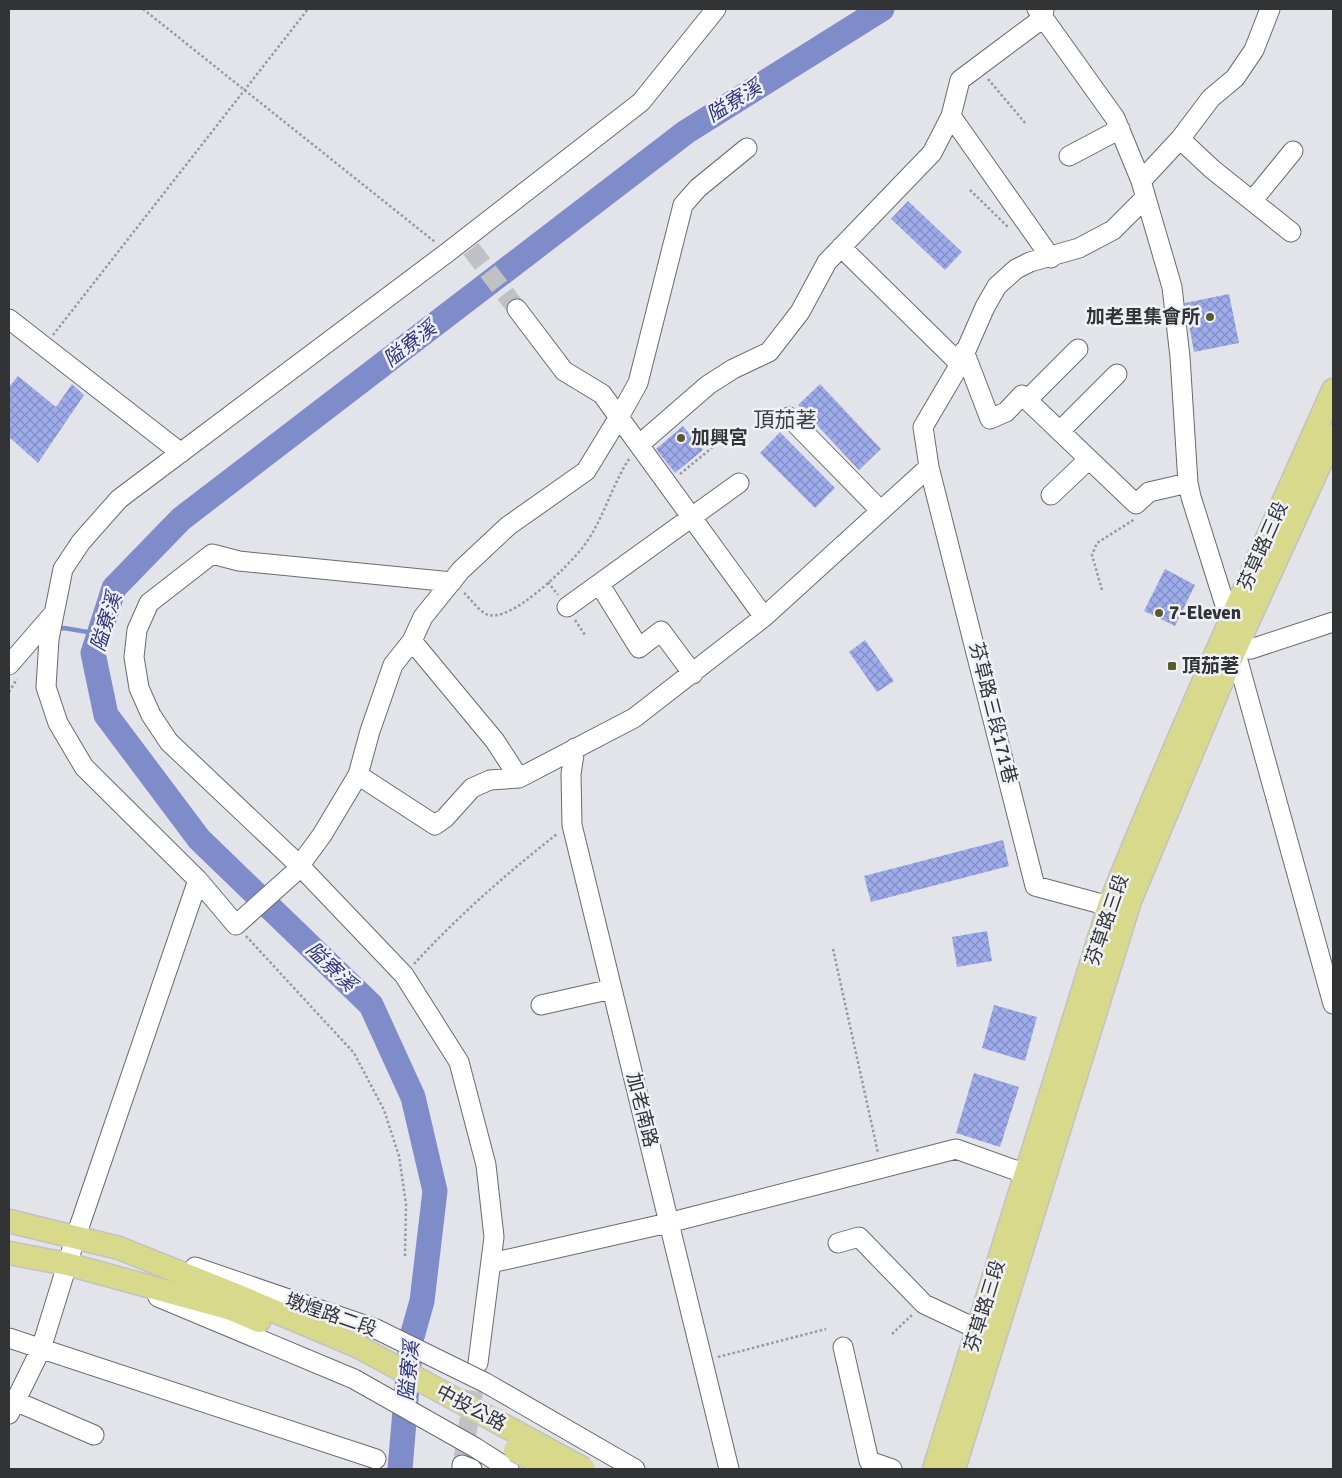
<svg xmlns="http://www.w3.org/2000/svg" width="1342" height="1478" viewBox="0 0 1342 1478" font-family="Signika,'Noto Sans TC',sans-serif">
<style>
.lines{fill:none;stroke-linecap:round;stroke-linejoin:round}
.stream{stroke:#7f8cca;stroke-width:4.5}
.river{stroke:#7f8cca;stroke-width:25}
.building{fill:url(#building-cross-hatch)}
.minor-tunnel{stroke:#c0c1c5;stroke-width:19;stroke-dasharray:19 9;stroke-linecap:butt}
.minor-casing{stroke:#6a6b6f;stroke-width:21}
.major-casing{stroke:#c2c2c2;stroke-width:25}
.path{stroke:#98999d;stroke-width:2.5;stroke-dasharray:2.5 2.5;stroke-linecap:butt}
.minor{stroke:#fff;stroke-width:19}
.major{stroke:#d8d98b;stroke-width:22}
.minor-bridge-casing{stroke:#6a6b6f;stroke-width:21;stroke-linecap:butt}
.major-bridge-casing{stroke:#c2c2c2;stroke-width:25;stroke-linecap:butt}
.minor-bridge{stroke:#fff;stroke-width:19}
.major-bridge{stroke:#d8d98b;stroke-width:22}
.poi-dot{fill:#5a5b28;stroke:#f0f1f6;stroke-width:2}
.labels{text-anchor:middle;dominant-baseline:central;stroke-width:5;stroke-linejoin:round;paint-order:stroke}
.poi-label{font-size:19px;font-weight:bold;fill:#323335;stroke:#f0f1f6;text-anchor:start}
.street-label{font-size:19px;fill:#323335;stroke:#f0f1f6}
.water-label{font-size:20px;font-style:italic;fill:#2d347d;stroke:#f0f1f6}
.quarter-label{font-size:21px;fill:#3c3d41;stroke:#f0f1f6}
</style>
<defs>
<pattern id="building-cross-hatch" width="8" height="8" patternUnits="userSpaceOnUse" patternTransform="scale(1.25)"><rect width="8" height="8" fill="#9eacec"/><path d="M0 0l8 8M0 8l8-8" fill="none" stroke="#818dc0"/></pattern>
</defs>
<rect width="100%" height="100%" fill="#e3e4e9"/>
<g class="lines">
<!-- stream -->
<path class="stream" d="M57,629L64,628L99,634"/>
<!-- river -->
<path class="river" d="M400,1469L411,1340L422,1301L435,1191L413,1097L371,1005L199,839L106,715L93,653L114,588L181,519L686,132L882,9"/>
</g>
<!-- building -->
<path class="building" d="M908,201L962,252L945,270L891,219Z
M1229,294L1239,343L1194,352L1185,303Z
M18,376L56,407L72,384L84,395L38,463L9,437V387Z
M820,384L881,449L859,470L798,405Z
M683,426L703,450L675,473L656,449Z
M780,432L835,488L815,508L760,453Z
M1165,569L1195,585L1175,626L1144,611Z
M865,640L894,681L877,692L849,652Z
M1003,840L1009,866L871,902L864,876Z
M987,931L992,961L957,967L952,937Z
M994,1005L1037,1017L1025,1061L982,1048Z
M974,1073L1019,1087L1000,1147L956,1133Z"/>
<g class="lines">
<!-- minor-tunnel -->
<path class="minor-tunnel" d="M471,249L517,309
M462,1465L478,1363"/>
<defs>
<path id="minor" d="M716,9L641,102L448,252L119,499L81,542L63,569L49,639L46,687L58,723L84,767L198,880L236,925L294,873L322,835L358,775L370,731L393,665L412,641L423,617L461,570L508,526L586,471L619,417L638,383L683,205L698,188L747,148
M1037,9L1115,118L1141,181L1172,287L1180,357L1188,483L1191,497L1230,621L1235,650L1333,1004
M951,116L1051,258
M1180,139L1212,169L1291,232
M1069,156L1120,129
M1141,181L1180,139L1211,98L1235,78L1254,50L1270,9
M1253,200L1293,151
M841,247L960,364
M517,309L564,371L602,394L764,617
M9,319L181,453
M964,351L990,419L1006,412L1022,395L1136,504L1149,492L1188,483
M1027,400L1078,349
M789,417L881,511
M1060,431L1117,374
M640,444L708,385L733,369L769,352L800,312L827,262L932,153L951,116L960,80L1043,18L1044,9
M929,467L1035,886L1109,906
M1051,495L1089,459
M452,582L239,561L212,554L149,603L137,630L134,657L139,688L151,715L169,742L299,865L404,975L459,1062L486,1165L494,1237L478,1363
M600,585L639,648L661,631L693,674
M567,607L739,483
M412,641L495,741L519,778
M1235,650L1251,649L1333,622
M9,665L54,613
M575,748L571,774L572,825L729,1469
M358,775L435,825L445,818L472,788L490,780L519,778L634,718L764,617L929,467L923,427L960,364L985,307L997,286L1016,269L1030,262L1079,248L1113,230L1145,198
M541,1005L612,989
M838,1243L859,1237L924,1304L977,1329
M491,1263L668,1223L956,1149L1026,1174
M195,1267L376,1329
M158,1297L354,1379
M9,1338L376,1459
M843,1347L869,1461L892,1469
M486,1383L635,1469
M15,1401L94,1435
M9,1414L41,1349L76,1236L198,880
M476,1448L509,1469
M462,1469V1465L472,1469"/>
<path id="major" d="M9,1221L119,1248L236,1295L359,1347
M9,1253L67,1264L231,1309L259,1321
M934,1469L1109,906C1179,732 1257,561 1333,390
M954,1469L1130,901L1235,650L1333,436"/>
</defs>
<!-- minor casing -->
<use href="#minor" class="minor-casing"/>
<!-- major casing -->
<use href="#major" class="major-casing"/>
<!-- path -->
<path class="path" d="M143,9L435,242
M988,79L1026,124
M970,190L1008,227
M53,335L308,9
M680,474L724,438
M548,582L558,595
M1102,590L1092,555L1097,543L1135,519
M464,593C471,599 478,610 486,614C509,626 570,564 583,547C603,521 611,487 629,459
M575,620L585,635
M9,692L17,679
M246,936L354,1053L384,1110L399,1156L406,1204L405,1257
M833,949L878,1153
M414,964C458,916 506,874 557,834
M892,1334L913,1314
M718,1357L826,1329"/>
<!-- minor -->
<use href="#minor" class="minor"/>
<!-- major -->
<use href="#major" class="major"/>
<defs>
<path id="minor-bridge" d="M376,1329L486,1383
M354,1379L476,1448"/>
<path id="major-bridge" d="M359,1347L584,1469
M515,1450L551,1469"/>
</defs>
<!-- minor-bridge casing -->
<use href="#minor-bridge" class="minor-bridge-casing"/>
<!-- major-bridge casing -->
<use href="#major-bridge" class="major-bridge-casing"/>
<!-- minor-bridge -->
<use href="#minor-bridge" class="minor-bridge"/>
<!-- major-bridge -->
<use href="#major-bridge" class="major-bridge"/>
</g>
<!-- markers -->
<g class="poi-dot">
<circle cx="1210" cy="317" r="5"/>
<circle cx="681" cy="438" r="5"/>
<circle cx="1159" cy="613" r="5"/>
<rect x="1167" y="661" width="10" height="10" rx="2.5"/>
</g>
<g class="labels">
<!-- poi labels -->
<g class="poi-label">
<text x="1200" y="317" text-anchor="end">加老里集會所</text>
<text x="691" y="438">加興宮</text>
<text x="1169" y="613">7-Eleven</text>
<text x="1182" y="666">頂茄荖</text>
</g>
<!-- street labels -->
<g class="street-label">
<text transform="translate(1263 546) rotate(-66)">芬草路三段</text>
<text transform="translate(993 713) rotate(76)">芬草路三段171巷</text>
<text transform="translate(1107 920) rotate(-71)">芬草路三段</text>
<text transform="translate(642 1110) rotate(76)">加老南路</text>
<text transform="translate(985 1306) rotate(-73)">芬草路三段</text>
<text transform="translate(331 1315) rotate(19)">墩煌路二段</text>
<text transform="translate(471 1408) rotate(28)">中投公路</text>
</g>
<!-- water labels -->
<g class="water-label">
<text transform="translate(734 101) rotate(-32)">隘寮溪</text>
<text transform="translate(410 344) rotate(-38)">隘寮溪</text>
<text transform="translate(106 622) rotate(-73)">隘寮溪</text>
<text transform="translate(331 967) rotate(44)">隘寮溪</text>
<text transform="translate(409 1371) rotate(-84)">隘寮溪</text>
</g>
<!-- quarter labels -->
<g class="quarter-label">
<text x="785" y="420">頂茄荖</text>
</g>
</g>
<!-- border -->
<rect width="1342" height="1478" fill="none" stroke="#323335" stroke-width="20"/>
</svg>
